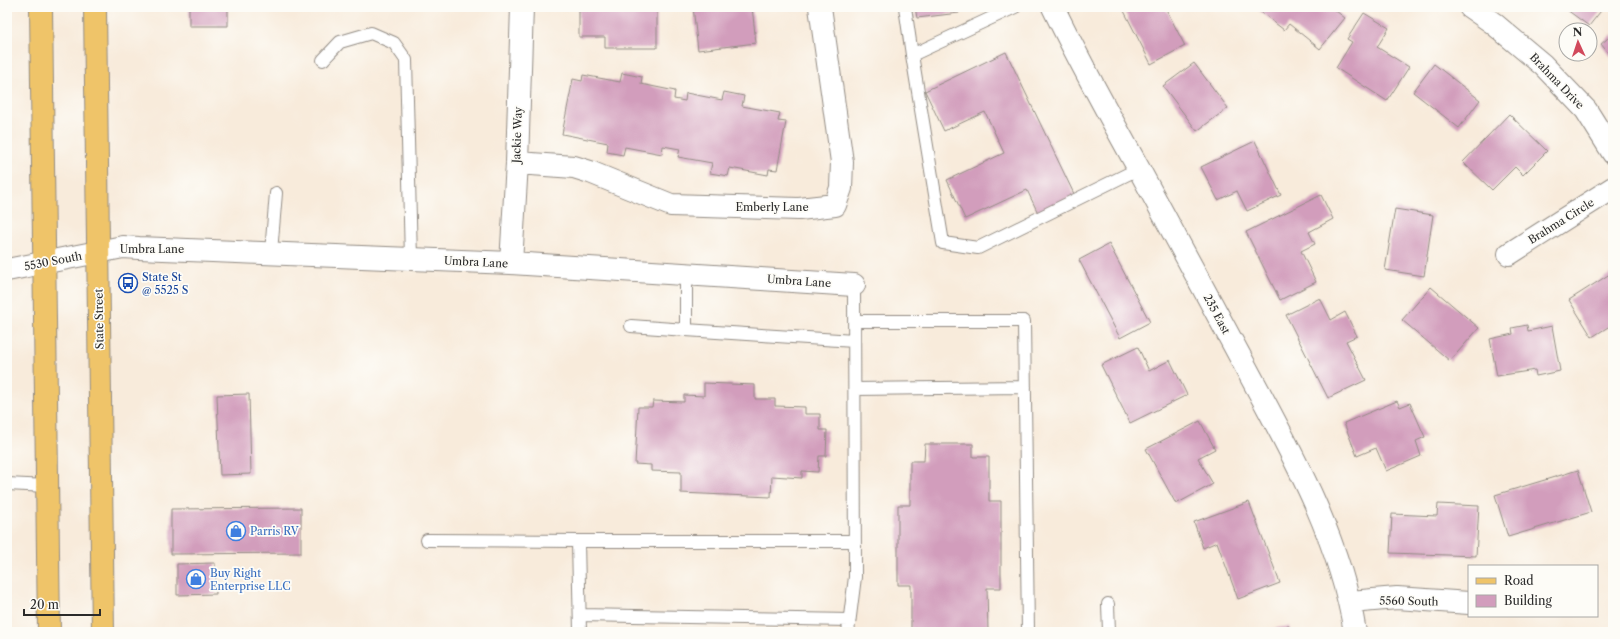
<svg xmlns="http://www.w3.org/2000/svg" width="1620" height="639" viewBox="0 0 1620 639" font-family="'Libre Caslon Text',serif">
<style>
.building{fill:#d29dbc}
.lines{fill:none;stroke-linecap:round;stroke-linejoin:round}
.lane-casing{stroke:#928b83;stroke-width:14}
.street-casing{stroke:#928b83;stroke-width:24}
.primary-casing{stroke:#928b83;stroke-width:24}
.lane{stroke:#fff;stroke-width:12}
.street{stroke:#fff;stroke-width:22}
.primary{stroke:#efc469;stroke-width:22}
.labels{text-anchor:middle;dominant-baseline:central;stroke-width:3.5;stroke-linejoin:round;paint-order:stroke}
.street-label{font-size:11px;fill:#2b2b2b;stroke:#fdfcf7}
.transit-label{font-size:11px;fill:#164399;stroke:#fdfcf7;text-anchor:start}
.shop-label{font-size:11px;fill:#366cbe;stroke:#fdfcf7;text-anchor:start}
</style>
<rect width="100%" height="100%" fill="#fdfcf7"/>
<filter id="ink" filterUnits="userSpaceOnUse"><feTurbulence type="fractalNoise" baseFrequency=".025" numOctaves="2"/><feDisplacementMap in="SourceGraphic" scale="8" xChannelSelector="R" yChannelSelector="G"/><feConvolveMatrix kernelMatrix="1 2 1 2 8 2 1 2 1" color-interpolation-filters="sRGB"/></filter>
<filter id="wash" filterUnits="userSpaceOnUse"><feTurbulence type="fractalNoise" baseFrequency=".012" numOctaves="4" result="noise"/><feDisplacementMap in="SourceGraphic" scale="16" xChannelSelector="R" yChannelSelector="G"/><feGaussianBlur stdDeviation="0.9" result="paint"/><feColorMatrix in="noise" values="0 0 0 0 0 0 0 0 0 0 0 0 0 0 0 0 0 1.4 0 .05"/><feComposite in="paint" operator="in"/></filter>
<g filter="url(#wash)">
<rect width="100%" height="100%" fill="#f8ebdb"/>
<g id="blocks">
<!-- building -->
<path class="building" d="M189,7H291V9H228V26H189Z
M579,7H657V48H605V37H579Z
M693,7H752L756,43L698,50Z
M915,7H958L959,13L917,18Z
M1122,7H1165L1185,46L1151,64Z
M1258,7H1331L1345,18L1320,49L1289,24L1284,30L1257,9Z
M1563,7H1604L1589,26Z
M1364,13L1389,28L1377,47L1409,67L1387,101L1336,68L1352,42L1347,39Z
M1613,34V59L1601,44Z
M1006,52L1075,196L1038,213L1027,190L965,219L947,180L1004,153L985,112L944,131L925,91Z
M1194,63L1228,108L1197,131L1163,86Z
M1434,64L1480,100L1459,128L1413,92Z
M622,73L642,77L641,84L675,91L674,99L685,101L686,93L722,100L724,92L744,96L742,106L780,113L778,121L786,122L777,170L769,169L768,175L730,168L728,176L710,173L712,163L678,157L680,149L663,146L662,154L625,147L623,155L607,152L608,143L562,134L573,79L582,81L583,75L620,82Z
M1509,114L1547,151L1523,175L1515,167L1492,190L1463,162Z
M1255,141L1281,195L1247,211L1237,191L1218,200L1201,167Z
M1321,195L1333,219L1309,232L1315,244L1301,251L1316,282L1280,300L1246,232Z
M1395,209L1433,215L1424,276L1385,270Z
M1109,244L1150,322L1120,338L1079,260Z
M1613,272V324L1592,337L1569,300Z
M1431,287L1479,328L1450,361L1402,320Z
M1320,298L1331,320L1345,312L1357,336L1346,341L1366,380L1328,398L1286,315Z
M1527,325L1528,331L1552,326L1560,371L1536,376L1535,370L1497,376L1490,339L1513,334L1512,328Z
M1138,347L1149,371L1170,360L1187,395L1130,423L1101,365Z
M704,383L755,385V399H775V406L805,407V414H820V430H827L826,456H819L818,472L802,471V478L772,476L771,497L681,493V472L651,471V465L635,464L638,407H652L653,401L684,402V395L704,396Z
M249,394L251,474L220,475L217,395Z
M1397,401L1400,407L1410,403L1425,437L1416,441L1421,456L1386,471L1376,448L1357,456L1344,423Z
M1200,421L1215,449L1198,458L1213,484L1176,504L1146,449Z
M925,444H973V457H989V501H1001V588H987L988,632H923V630H911V585H898V505H910V461H924Z
M1578,470L1591,512L1508,537L1495,495Z
M1249,502L1280,583L1238,599L1217,542L1203,548L1194,522Z
M1438,504L1479,506L1476,556L1390,553L1392,514L1437,516Z
M301,508V553L171,554V509Z
M215,563L216,594L177,595V564Z
M1289,626L1290,632H1259V631Z"/>
</g>
</g>
<g filter="url(#ink)">
<use href="#blocks" fill-opacity="0" stroke="#928b83" stroke-width="1"/>
<g class="lines">
<defs>
<path id="lane" d="M905,7L912,55
M1015,7L912,55L943,243L978,248L1138,169
M323,60L340,42L371,33L394,43L406,60L411,259
M271,252L276,193
M686,274V330L854,341
M854,321H1024L1028,632
M631,326L686,330
M855,389L1025,387
M7,484L47,486
M427,540L578,541
M1108,604L1109,632
M580,615L849,620
M580,632L578,541H855
M848,632L855,577L854,285"/>
<path id="street" d="M1053,7C1080,63 1110,117 1140,171C1174,235 1209,298 1243,362C1289,448 1339,534 1355,632
M1470,7L1493,23L1543,65L1586,110L1613,153
M517,163L574,167L590,172L671,205L799,209L835,205L841,188L842,162L820,7
M1509,254L1613,188
M511,263L517,163L522,7
M7,270L123,247L139,248L511,263L854,285
M1350,602L1397,598L1469,603"/>
<path id="primary" d="M41,7L49,632
M95,7L103,632"/>
</defs>
<!-- lane casing -->
<use href="#lane" class="lane-casing"/>
<!-- street casing -->
<use href="#street" class="street-casing"/>
<!-- primary casing -->
<use href="#primary" class="primary-casing"/>
<!-- lane -->
<use href="#lane" class="lane"/>
<!-- street -->
<use href="#street" class="street"/>
<!-- primary -->
<use href="#primary" class="primary"/>
</g>
</g>
<!-- icons -->
<defs>
<symbol id="bus-ring" viewBox="-11 -11 22 22"><circle r="9.5" fill="#fdfcf7" stroke="#1a4fb4" stroke-width="1.5"/><path d="M-5-6H5V4H4V6H2V4H-2V6H-4V4H-5ZM-3.5-4V0h7V-4ZM-3.5 1.2v1.5H-2V1.2ZM2 1.2v1.5H3.5V1.2Z" fill="#1a4fb4"/></symbol>
<symbol id="shop-ring" viewBox="-11 -11 22 22"><circle r="9.5" fill="#fdfcf7" stroke="#3f7fe0" stroke-width="1.5"/><path d="M-5-2.5h2.3a2.7 3.5 0 0 1 5.4 0H5L5.5 6h-11ZM-1.5-2.5h3a1.5 2.3 0 0 0-3 0Z" fill="#3f7fe0"/></symbol>
</defs>
<g fill-rule="evenodd">
<use href="#bus-ring" x="117" y="272" width="22" height="22"/>
<use href="#shop-ring" x="225" y="520" width="22" height="22"/>
<use href="#shop-ring" x="185" y="568" width="22" height="22"/>
</g>
<g class="labels">
<!-- street labels -->
<g class="street-label">
<text transform="translate(1557 81) rotate(46)">Brahma Drive</text>
<text transform="translate(517 135) rotate(-88)">Jackie Way</text>
<text x="772" y="207">Emberly Lane</text>
<text transform="translate(1561 221) rotate(-32)">Brahma Circle</text>
<text x="152" y="249">Umbra Lane</text>
<text transform="translate(53 261) rotate(-11)">5530 South</text>
<text transform="translate(476 262) rotate(3)">Umbra Lane</text>
<text transform="translate(799 281) rotate(4)">Umbra Lane</text>
<text transform="translate(1217 314) rotate(62)">235 East</text>
<text transform="translate(99 319) rotate(-91)">State Street</text>
<text transform="translate(1409 601) rotate(1)">5560 South</text>
</g>
<!-- transit labels -->
<g class="transit-label">
<text x="142" y="277">State St<tspan x="142" dy="13">@ 5525 S</tspan></text>
</g>
<!-- shop labels -->
<g class="shop-label">
<text x="250" y="531">Parris RV</text>
<text x="210" y="573">Buy Right<tspan x="210" dy="13">Enterprise LLC</tspan></text>
</g>
</g>
<!-- margin -->
<rect width="1620" height="639" fill="none" stroke="#fdfcf7" stroke-width="24"/>
<!-- legend -->
<rect x="1468" y="565" width="130" height="52" fill="#fdfcf7" stroke="#a9a8a5"/>
<rect x="1476" y="578" width="20" height="6" fill="#efc469" stroke="#a9a8a5"/>
<text x="1504" y="585" font-size="12" fill="#2b2b2b">Road</text>
<rect x="1476" y="595" width="20" height="12" fill="#d29dbc" stroke="#a9a8a5"/>
<text x="1504" y="605" font-size="12" fill="#2b2b2b">Building</text>
<!-- north arrow -->
<g transform="translate(1578 42) rotate(357)"><circle r="19" fill="#fdfcf7" stroke="#a9a8a5"/>
<path d="M0-3L7 15L0 10L-7 15Z" fill="#d1495b"/>
<text y="-6" font-size="11" font-weight="bold" text-anchor="middle" fill="#2b2b2b">N</text>
</g>
<!-- scale -->
<path d="M24 609v6h76v-6" fill="none" stroke="#2b2b2b" stroke-width="2"/>
<text x="30" y="609" font-size="12" fill="#2b2b2b" stroke="#fdfcf7" stroke-width="3" paint-order="stroke">20 m</text>
</svg>
